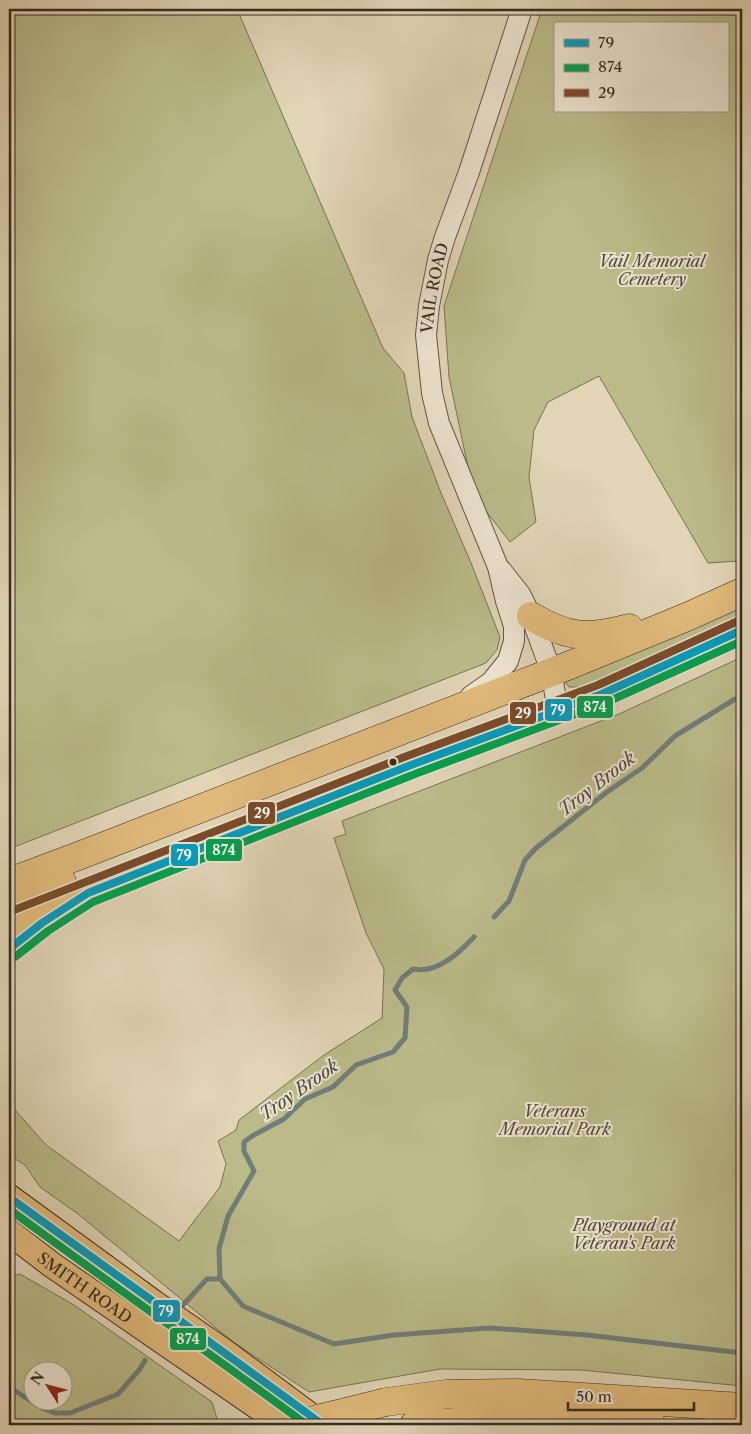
<svg xmlns="http://www.w3.org/2000/svg" width="751" height="1434" viewBox="0 0 751 1434" font-family="'Libre Caslon Text',serif">
<style>
.green{fill:#babb89;stroke:#787356;fill-rule:evenodd}
.lines{fill:none;stroke-linecap:round;stroke-linejoin:round}
.stream{stroke:#707e7b;stroke-width:5}
.minor-casing{stroke:#605647;stroke-width:22}
.major-casing{stroke:#352b22;stroke-width:27}
.highway-casing{stroke:#352b22;stroke-width:29}
.minor{stroke:#ece4d0;stroke-width:20}
.major{stroke:#e0ba7b;stroke-width:25}
.highway{stroke:#e0ba7b;stroke-width:28}
.highway-bridge-casing{stroke:#352b22;stroke-width:29;stroke-linecap:butt}
.highway-bridge{stroke:#e0ba7b;stroke-width:28}
.bus-1-casing{stroke:#ece4d0;stroke-width:11}
.bus-2-casing{stroke:#ece4d0;stroke-width:11}
.bus-3-casing{stroke:#ece4d0;stroke-width:11}
.bus-1{stroke:#059cbd;stroke-width:8}
.bus-2{stroke:#03a04f;stroke-width:8}
.bus-3{stroke:#7a4b2a;stroke-width:8}
.bus-dot{fill:#352b22;stroke:#ece4d0;stroke-width:2}
.labels{text-anchor:middle;dominant-baseline:central;stroke-width:4;stroke-linejoin:round;paint-order:stroke}
.park-label{font-size:16px;font-style:italic;fill:#504837;stroke:#ece4d0}
.street-label{font-size:16px;fill:#352b22;stroke:#ece4d0}
.water-label{font-size:18px;font-style:italic;fill:#4e4e47;stroke:#ece4d0}
.line-badge{stroke:#ece4d0;stroke-width:2}
.badge-label{font-size:14px;text-anchor:middle;font-weight:bold;fill:#fff}
</style>
<rect width="100%" height="100%" fill="#e1d5b6"/>
<filter id="stains"><feTurbulence type="fractalNoise" baseFrequency=".004" numOctaves="4"/><feColorMatrix values="0 0 0 0 .2 0 0 0 0 .09 0 0 0 0 .02 0 0 0 .5 -.17"/></filter>
<radialGradient id="worn" r=".72"><stop offset=".6" stop-color="#630" stop-opacity="0"/><stop offset="1" stop-color="#630" stop-opacity=".3"/></radialGradient>
<!-- green -->
<path class="green" d="M9,9H237L383,348L404,373L412,417L441,493L471,563L500,637L497,650L486,663L9,849Z
M542,9H742V559L739,561L708,563L599,376L548,402L534,430L529,477L536,522L510,542L474,496L449,377L444,306ZM555,24H727V111H555Z
M742,601V619L642,665L580,687H569L566,683V677Z
M742,657V1386L581,1370L440,1369L309,1392L233,1342L78,1214L40,1187L25,1165L9,1155V1103L46,1145L179,1241L220,1187L226,1164L218,1141L236,1130L239,1120L324,1055L382,1018L384,969L366,933L334,838L346,834L342,821L619,714Z
M20,1274L74,1305L212,1402L219,1425H9V1277ZM32,1372H62V1402H32Z"/>
<g class="lines">
<!-- stream -->
<path class="stream" d="M494,917L509,901L525,860L536,848L607,792L642,768L675,736L735,699H742
M220,1279L243,1306L334,1344L394,1335L489,1328L587,1335L742,1353
M183,1305L207,1279H220L219,1249L228,1216L254,1171L244,1151V1142L252,1136L284,1119L305,1099L333,1087L356,1065L393,1052L405,1038L407,1007L395,990L402,978L413,969C437,974 459,953 474,937
M9,1387L42,1408L55,1413H70L118,1394L140,1369L145,1360"/>
<defs>
<g id="minor">
<path d="M501,570L520,594L531,616L551,671L558,710"/>
<path id="s1" d="M471,696L491,682L508,661L514,641V626L506,601L498,567L439,423L432,393L426,335L429,306L438,260L445,237L469,172L522,9"/>
</g>
<g id="major">
<path d="M9,1197L154,1303L222,1350L323,1425"/>
<path id="s2" d="M9,1232L52,1265L284,1425"/>
</g>
<path id="highway" d="M531,616C567,638 588,639 629,628
M9,882L81,855L570,665L689,616L742,592
M9,903L62,882
M9,923L411,765L602,694L742,630
M9,949L50,918
M386,1402L446,1394L518,1393L742,1407
M414,1425C493,1417 572,1422 652,1425"/>
</defs>
<!-- minor casing -->
<use href="#minor" class="minor-casing"/>
<!-- major casing -->
<use href="#major" class="major-casing"/>
<!-- highway casing -->
<use href="#highway" class="highway-casing"/>
<!-- minor -->
<use href="#minor" class="minor"/>
<!-- major -->
<use href="#major" class="major"/>
<!-- highway -->
<use href="#highway" class="highway"/>
<defs>
<path id="highway-bridge" d="M298,1425L321,1418L386,1402"/>
</defs>
<!-- highway-bridge casing -->
<use href="#highway-bridge" class="highway-bridge-casing"/>
<!-- highway-bridge -->
<use href="#highway-bridge" class="highway-bridge"/>
<defs>
<path id="bus-1" d="M9,949L42,923L88,893L411,765L602,694L742,630
M9,1197C113,1273 219,1348 323,1425"/>
<path id="bus-2" d="M15,957L48,931L93,902L415,774L605,703L742,641
M9,1209C108,1282 208,1352 307,1425"/>
<path id="bus-3" d="M9,912L407,756L598,685L738,621"/>
</defs>
<!-- bus-1 casing -->
<use href="#bus-1" class="bus-1-casing"/>
<!-- bus-2 casing -->
<use href="#bus-2" class="bus-2-casing"/>
<!-- bus-3 casing -->
<use href="#bus-3" class="bus-3-casing"/>
<!-- bus-1 -->
<use href="#bus-1" class="bus-1"/>
<!-- bus-2 -->
<use href="#bus-2" class="bus-2"/>
<!-- bus-3 -->
<use href="#bus-3" class="bus-3"/>
</g>
<!-- markers -->
<circle class="bus-dot" cx="393" cy="762" r="4.5"/>
<g class="labels">
<!-- park labels -->
<g class="park-label">
<text x="652" y="261">Vail Memorial<tspan x="652" dy="18">Cemetery</tspan></text>
<text x="555" y="1111">Veterans<tspan x="555" dy="18">Memorial Park</tspan></text>
<text x="624" y="1225">Playground at<tspan x="624" dy="18">Veteran's Park</tspan></text>
</g>
<!-- street labels -->
<g class="street-label">
<text stroke="none"><textPath href="#s1" startOffset="441">VAIL ROAD</textPath></text>
<text stroke="none"><textPath href="#s2" startOffset="94">SMITH ROAD</textPath></text>
</g>
<!-- water labels -->
<g class="water-label">
<text transform="translate(597 784) rotate(-38)">Troy Brook</text>
<text transform="translate(299 1090) rotate(-35)">Troy Brook</text>
</g>
</g>
<g class="line-badge">
<rect x="576" y="695" width="38" height="24" rx="5" fill="#03a04f"/>
<rect x="544" y="698" width="29" height="24" rx="5" fill="#059cbd"/>
<rect x="509" y="701" width="28" height="24" rx="5" fill="#7a4b2a"/>
<rect x="247" y="801" width="29" height="24" rx="5" fill="#7a4b2a"/>
<rect x="205" y="838" width="38" height="24" rx="5" fill="#03a04f"/>
<rect x="170" y="843" width="29" height="24" rx="5" fill="#059cbd"/>
<rect x="152" y="1299" width="29" height="24" rx="5" fill="#059cbd"/>
<rect x="169" y="1327" width="38" height="24" rx="5" fill="#03a04f"/>
</g>
<g class="badge-label">
<text x="595" y="712">874</text>
<text x="558" y="715">79</text>
<text x="523" y="718">29</text>
<text x="262" y="818">29</text>
<text x="224" y="855">874</text>
<text x="184" y="860">79</text>
<text x="166" y="1316">79</text>
<text x="188" y="1344">874</text>
</g>
<!-- margin -->
<rect width="751" height="1434" fill="none" stroke="#e1d5b6" stroke-width="30"/>
<rect x="10" y="10" width="731" height="1414" fill="none" stroke="#352b22" stroke-width="2.5"/>
<rect x="15" y="15" width="721" height="1404" fill="none" stroke="#352b22"/>
<!-- legend -->
<rect x="554" y="22" width="175" height="90" fill="#ece4d0" stroke="#a39a8a"/>
<rect x="564" y="39" width="25" height="8" fill="#059cbd" stroke="#a39a8a"/>
<text x="598" y="48" font-size="15" fill="#352b22">79</text>
<rect x="564" y="64" width="25" height="8" fill="#03a04f" stroke="#a39a8a"/>
<text x="598" y="72" font-size="15" fill="#352b22">874</text>
<rect x="564" y="89" width="25" height="8" fill="#7a4b2a" stroke="#a39a8a"/>
<text x="598" y="98" font-size="15" fill="#352b22">29</text>
<!-- north arrow -->
<g transform="translate(48 1386) rotate(306)"><circle r="24" fill="#ece4d0" stroke="#a39a8a"/>
<path d="M0-4L9 19L0 12L-9 19Z" fill="#8f2418"/>
<text y="-8" font-size="14" font-weight="bold" text-anchor="middle" fill="#352b22">N</text>
</g>
<!-- scale -->
<path d="M568 1402v8h126v-8" fill="none" stroke="#352b22" stroke-width="2.5"/>
<text x="576" y="1402" font-size="15" fill="#352b22" stroke="#ece4d0" stroke-width="4" paint-order="stroke">50 m</text>
<rect width="100%" height="100%" filter="url(#stains)"/>
<rect width="100%" height="100%" fill="url(#worn)"/>
</svg>
